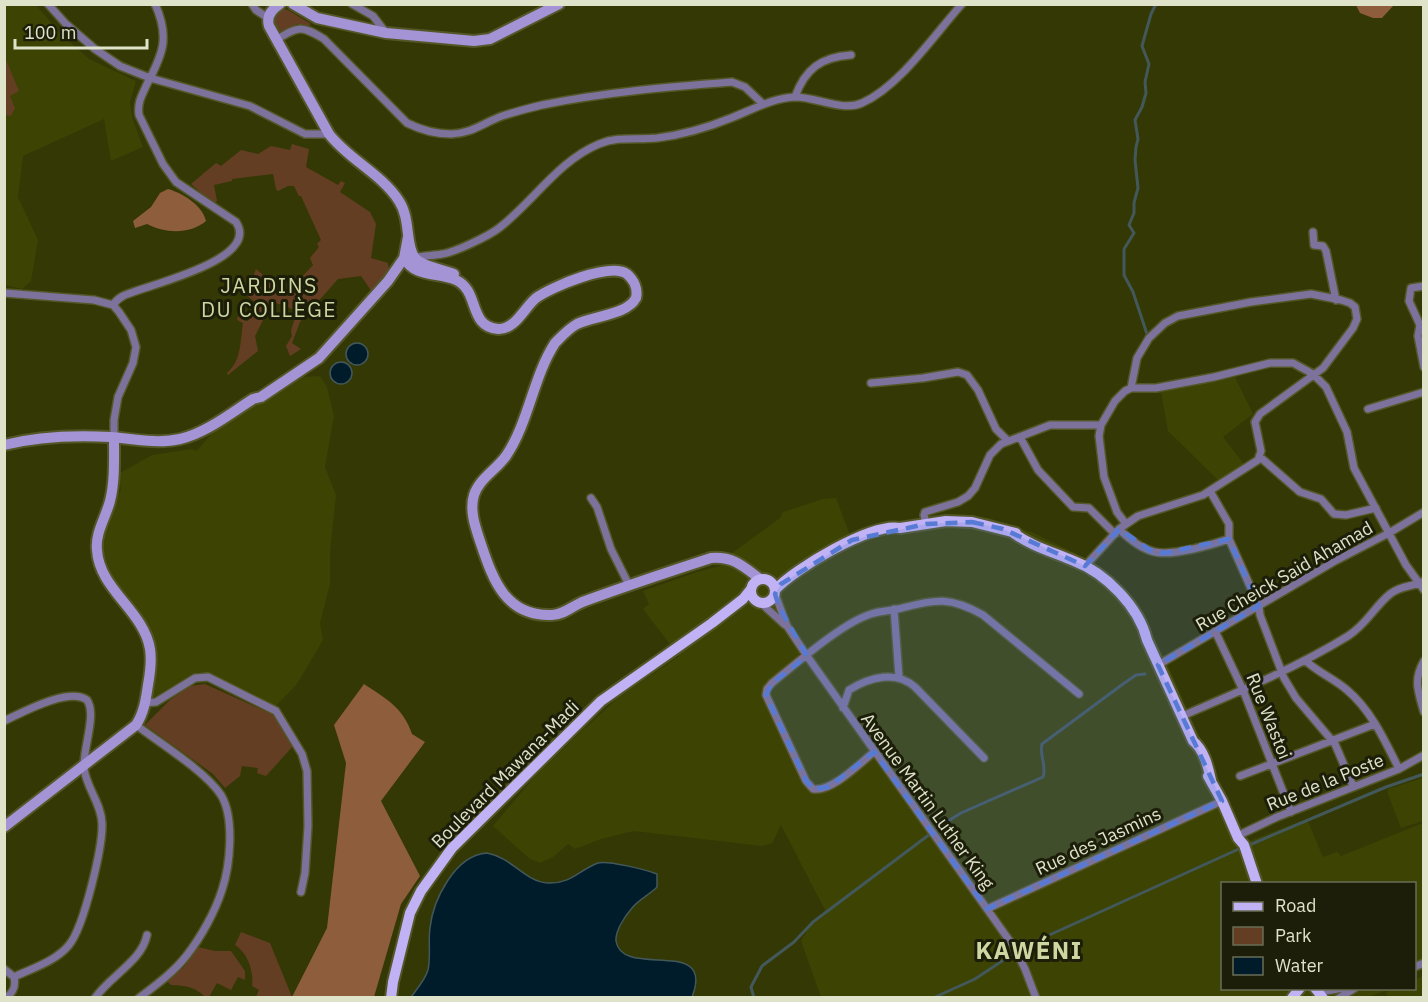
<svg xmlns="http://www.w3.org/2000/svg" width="1428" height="1002" viewBox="0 0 1428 1002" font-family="'IBM Plex Sans',sans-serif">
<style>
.built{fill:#3d4303}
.green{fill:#643e23}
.forest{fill:#8e5d3b}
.water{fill:#001c2b;stroke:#43585a;stroke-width:1.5}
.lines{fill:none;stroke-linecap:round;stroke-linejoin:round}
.stream{stroke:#43585a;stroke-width:3}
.street-casing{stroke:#535727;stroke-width:10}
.secondary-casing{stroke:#535727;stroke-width:14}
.primary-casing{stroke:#535727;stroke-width:14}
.street{stroke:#7c729b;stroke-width:7}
.secondary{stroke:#a494d5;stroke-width:10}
.primary{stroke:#c1b1f5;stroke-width:10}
.marked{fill:#577bd4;fill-opacity:0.2;stroke:#577bd4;stroke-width:4.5;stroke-dasharray:12 8;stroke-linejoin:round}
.labels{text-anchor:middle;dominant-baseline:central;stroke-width:6;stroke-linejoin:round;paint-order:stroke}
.street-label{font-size:18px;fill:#dee3c9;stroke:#1c1e0a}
.quarter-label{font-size:21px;letter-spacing:1.5px;fill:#ced6a1;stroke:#1c1e0a}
.district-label{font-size:24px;font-weight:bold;letter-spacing:1.5px;fill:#ced6a1;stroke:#1c1e0a}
</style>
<rect width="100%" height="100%" fill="#343804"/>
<!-- built -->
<path class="built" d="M5,5H36L59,32L89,59L136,81L130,102L133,120L143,147L111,161L104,119L23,156L18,197L38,240L31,281L22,289L5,285Z
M320,376L327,387L334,416L325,467L336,495L330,553V584L320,623L323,640L297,684L274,708L254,694L203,672L193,673L154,697L151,693L154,645L133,607L113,579L102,555L101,544L121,489L118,474L152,455L192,449L197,451L213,432L277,391L304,377Z
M1235,377L1253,414L1223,437L1244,464L1218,480L1168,431L1161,392Z
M836,498L850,535L884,525L955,515L989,518L1034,533L1095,563L1114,580L1137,607L1167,663L1246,842L1307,819L1323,857L1337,852L1341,856L1423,823V959L1415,963L1414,884H1222V988H1387V990L1366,998L821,997L801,941L809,927L827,914L781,825L772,843L762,846L634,831L601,839L575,849L568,844L553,857L540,863L530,859L493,826L536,775L586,727L619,697L679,656L643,609L649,604L643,591L697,572L723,565L731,554L780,518L783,512L823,499Z
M1423,778V821L1401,828L1388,794V789Z
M1423,976V997H1388L1386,992L1394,989L1414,988L1415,980Z"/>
<!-- green -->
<path class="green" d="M284,9L288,10L311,24L309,26L297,24L280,32L273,23C274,16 276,11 284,9Z
M4,55L19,91L10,96L15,108L11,116L5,115Z
M292,144L309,149L306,167L338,185L341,181L345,183L340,192L370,212L376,224L371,258L388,263L389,274L372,292L361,276L338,279L300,322L292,343L301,349L290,356L286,346L292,336L291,331L297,311L276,303L275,305L271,304L255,336L258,351L228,375L227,373C242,360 240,341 243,323L237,320L238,316L245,321H248L259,305L246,295L256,269L286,294L313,265L310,258L319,247L317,244L321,240L301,196H299L294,186H288L278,191L276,189L273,174L232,179V181L214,185L217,201L213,204L191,184L216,163L221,166L241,150L258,154L271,146L290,150Z
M205,684L274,715L293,746L266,776L257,773L258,768L242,766L240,776L225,788L213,774L145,725L170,700L190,686Z
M241,932L270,943L292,997H256L259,990L252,986C254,972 248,953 235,945Z
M198,947L215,951H231L245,971V980L238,977L231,990L217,983L209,997H205C194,986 186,986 171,985L167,981L169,977L183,968Z"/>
<!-- forest -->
<path class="forest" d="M1356,5H1392L1393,6L1382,18H1373L1360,13Z
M168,189C183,193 203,206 206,221C190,235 164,233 147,224L135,228L133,221L151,207L160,193Z
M364,684C386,699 403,707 412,734L425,742L381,801L420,876L401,904L374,997H292L327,928L346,763L334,725Z"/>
<!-- water -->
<path class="water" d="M346 354a11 11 0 1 1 22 0a11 11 0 1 1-22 0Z
M330 373a11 11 0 1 1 22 0a11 11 0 1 1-22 0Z
M487,853C513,858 525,882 548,883C571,884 579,870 598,863C607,860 647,870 657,874V887C649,895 638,900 632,908C625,916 615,931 616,941C622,980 716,935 692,997H411C417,989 425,980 428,970C431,957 428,942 430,928C433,900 455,855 487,853Z"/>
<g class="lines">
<!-- stream -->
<path class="stream" d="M1147,334L1133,292L1124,275V249L1134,233L1129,225L1134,213V203L1138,188L1135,160L1136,147L1138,139L1135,120L1142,107L1146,93L1145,82L1149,64L1142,46L1151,14L1156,4
M1247,846L1386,787L1424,774
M754,998L751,987L762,966L794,942L813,922L942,825L961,813L1043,777C1047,766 1039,755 1042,744L1123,684L1136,675L1145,674
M933,998L975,979L1023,947L1241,848"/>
<defs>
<path id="street" d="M48,4L66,24L95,49L120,66L150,78L250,106L305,134H329
M252,4L256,10L268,18
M352,4L373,16L386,33
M276,40C299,26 301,25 324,39L407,123C421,130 435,134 451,134C473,133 483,123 502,116C515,112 529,108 542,105C606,92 668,87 732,82L745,87L763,104
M795,97C805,69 821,57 851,55
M1313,232L1314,245L1323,246L1326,251L1336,300
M415,258C423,255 433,256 442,254C453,253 489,236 499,228C533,202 558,161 599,144C618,136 636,140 657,138C681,135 709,127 731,118C752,110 772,98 795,97C817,97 842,112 862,103C900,86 934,35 962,4
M1424,286L1411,288L1409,301L1420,325L1418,336L1424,367
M4,293L94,300L113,305L119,312L131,330L136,347L133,363L118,397L114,420V438
M113,305C115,302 119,298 123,296C142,286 262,261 236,222L176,182L163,164L139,115C137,103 142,95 147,84C163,54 170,37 155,4
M871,383L923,378L958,372L967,375L978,390L996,429L1008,441
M1368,409L1424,392
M1020,437L1038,470L1073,507L1089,508L1115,534
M1260,457L1300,492L1321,499L1334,514L1346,515L1376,508
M1210,491L1229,524V539L1259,606L1260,615L1284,678L1296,698L1335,744L1353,786
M591,498L597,507L611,549L629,585
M926,524L924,515L925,512L958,502L968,496L975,488L990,455L1001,444L1050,425H1101
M1126,524L1117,512L1104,477L1099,436L1101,425L1115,401L1125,391L1131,388H1156L1214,377L1270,363H1293L1313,374L1326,387L1347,432L1354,468L1406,565L1424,590
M1119,529C1128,538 1142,549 1155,552C1173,556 1211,545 1229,539
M1085,566L1119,529L1138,516L1203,495L1258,460L1261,451L1255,422L1260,414L1323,368L1353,328L1357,319L1355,307L1350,303L1341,300L1311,294L1251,302L1178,316L1165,323L1149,338L1137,358L1131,388
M775,594L787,626L807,656L1014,947L1025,969L1036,998
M761,603L785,625
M894,609L899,677
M1216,633L1243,690L1291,812
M1305,660C1317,672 1333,678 1347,690C1371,710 1385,741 1399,769
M1424,661C1413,680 1418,691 1424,712
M1158,665L1335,561L1389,533L1424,512
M144,703L156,702L195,678L208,677L276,711L302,754L307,771L308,826L305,873L301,892
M843,708L849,690C870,677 896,670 915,687L984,758
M1182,716C1238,692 1296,668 1348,636C1367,624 1374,607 1390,594C1401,585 1413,587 1424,581
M4,721C23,712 69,687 87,700C97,714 83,748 84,767C85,786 101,802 102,823C103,846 84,927 69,945C56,961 33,968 14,977
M136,725C160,743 205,771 221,795C235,818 230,866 222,890C215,912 201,937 187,955C174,972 156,985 139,998
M874,752C859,764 832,792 813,789L806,781L766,695L767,689L772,683C797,663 842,623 871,614C880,611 889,611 898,609C935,600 948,595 983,615L1079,694
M1240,776L1375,724
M1237,836L1277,817L1399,769L1424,755
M987,909L1222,801
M1414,967L1424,963
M4,969L14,977C16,986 14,992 6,998
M1319,992L1344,988
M95,998C110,976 142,961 147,935
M1339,998L1355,988"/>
<path id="secondary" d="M280,4C272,9 266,16 269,26L329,134C348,159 382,174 399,201C411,219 405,246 415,258C423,267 443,269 454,274
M293,4L317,18L386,33L474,41L490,39L559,4
M408,237L404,258C415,278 438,272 456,280C480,291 468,327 498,329C515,330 524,308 536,298C551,287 610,262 627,274C634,280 638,289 636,298C627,315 593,316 577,324C568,329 562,336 555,343C533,377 529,422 506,456C496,470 479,479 474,495C469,511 476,529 481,544C493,580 506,617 552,615C564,615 573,605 585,601C626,586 668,572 711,558C733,556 743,566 760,579
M4,445C39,436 75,435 111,437C133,439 158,444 180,439C206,433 231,413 253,399L261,397L319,358L388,281L404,258H415
M4,827L136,725C144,713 146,699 148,685C150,674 152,661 150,649C144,611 99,589 97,550C95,533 106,517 110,501C115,481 114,459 114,438"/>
<path id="primary" d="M1012,532C1031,546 1053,552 1074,561C1106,573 1139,607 1147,640L1193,741C1204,750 1208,766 1211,780
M751 591a12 12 0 1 1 24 0a12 12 0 1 1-24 0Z
M775,590C794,569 872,522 900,528L946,521L972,522L1016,533
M1208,776L1222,801L1238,838L1244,845L1257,884
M1315,988L1323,998
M391,998L393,982L410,913L421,891L452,848L601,701L712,623L743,599L751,589
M1292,998L1300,988"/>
</defs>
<!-- street casing -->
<use href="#street" class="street-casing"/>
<!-- secondary casing -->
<use href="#secondary" class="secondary-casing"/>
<!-- primary casing -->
<use href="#primary" class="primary-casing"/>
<!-- street -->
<use href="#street" class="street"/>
<!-- secondary -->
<use href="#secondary" class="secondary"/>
<!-- primary -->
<use href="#primary" class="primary"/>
</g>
<!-- marked area -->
<path class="marked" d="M972,522L1003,529L1085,566L1119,529L1153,552L1165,553L1229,539L1259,606L1158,665L1222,801L987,909L874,752L829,787L813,789L806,781L766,695L772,683L807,656L779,607L775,594L781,584L852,540L926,524Z"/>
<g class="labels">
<!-- street labels -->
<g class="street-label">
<text transform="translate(1284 576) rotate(-30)">Rue Cheick Said Ahamad</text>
<text transform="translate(1269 716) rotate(68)">Rue Wastoi</text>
<text transform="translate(505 774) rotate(-45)">Boulevard Mawana-Madi</text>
<text transform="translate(1325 782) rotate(-22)">Rue de la Poste</text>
<text transform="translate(928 801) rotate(54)">Avenue Martin Luther King</text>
<text transform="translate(1098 841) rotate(-25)">Rue des Jasmins</text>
</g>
<!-- quarter labels -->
<g class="quarter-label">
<text x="269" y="285">JARDINS<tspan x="269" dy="24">DU COLLÈGE</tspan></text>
</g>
<!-- district labels -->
<g class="district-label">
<text x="1029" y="950">KAWÉNI</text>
</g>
</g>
<!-- border -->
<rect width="1428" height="1002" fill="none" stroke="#dee3c9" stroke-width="12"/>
<!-- legend -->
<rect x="1221" y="882" width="195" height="108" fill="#1c1e0a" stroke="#6a6d56" stroke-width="1.5"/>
<rect x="1233" y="902" width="30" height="9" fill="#c1b1f5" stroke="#6a6d56" stroke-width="1.5"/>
<text x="1275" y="912" font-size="18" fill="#dee3c9">Road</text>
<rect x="1233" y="927" width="30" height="18" fill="#643e23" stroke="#6a6d56" stroke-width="1.5"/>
<text x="1275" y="942" font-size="18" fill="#dee3c9">Park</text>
<rect x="1233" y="957" width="30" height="18" fill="#001c2b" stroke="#6a6d56" stroke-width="1.5"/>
<text x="1275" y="972" font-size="18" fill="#dee3c9">Water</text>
<!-- scale -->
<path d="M15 39v9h132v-9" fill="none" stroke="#dee3c9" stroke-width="3"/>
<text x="24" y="39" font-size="18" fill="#dee3c9" stroke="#1c1e0a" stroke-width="4.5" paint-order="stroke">100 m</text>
</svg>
